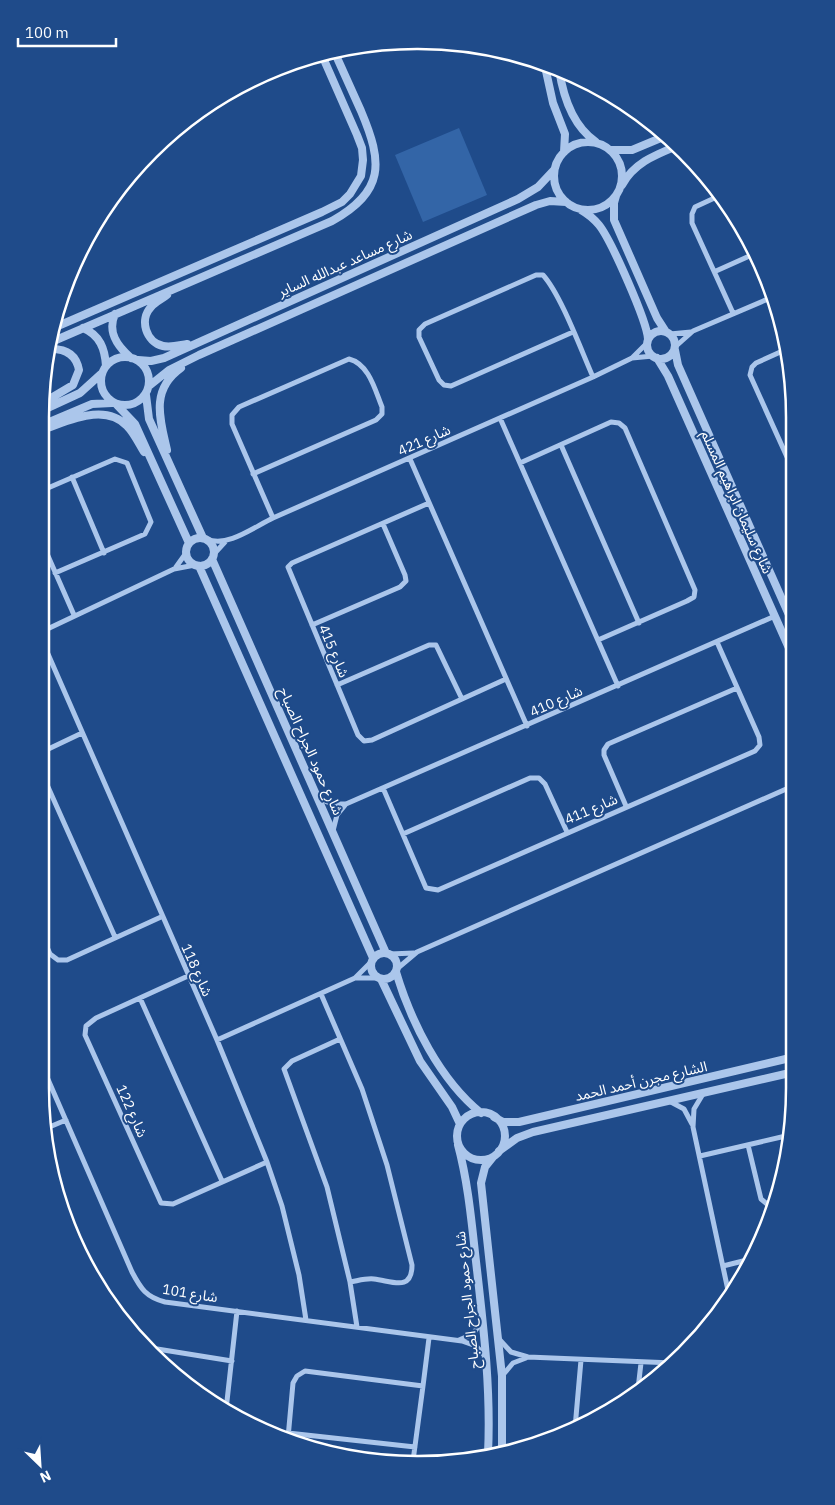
<svg xmlns="http://www.w3.org/2000/svg" width="835" height="1505" viewBox="0 0 835 1505" font-family="'IBM Plex Sans','Noto Sans Arabic',sans-serif">
<style>
.green{fill:#3365a7}
.lines{fill:none;stroke-linecap:round;stroke-linejoin:round}
.minor{stroke:#abc6eb;stroke-width:5}
.tertiary{stroke:#abc6eb;stroke-width:8}
.labels{text-anchor:middle;dominant-baseline:central;stroke-width:4;stroke-linejoin:round;paint-order:stroke}
.street-label{font-size:14px;fill:#fff;stroke:#1f4b8a}
.rim{fill:none;stroke:#fff;stroke-width:2.5}
</style>
<rect width="100%" height="100%" fill="#1f4b8a"/>
<!-- green -->
<path class="green" d="M459,128L487,195L423,222L395,155Z"/>
<g class="lines">
<!-- minor -->
<path class="minor" d="M721,195L695,207L692,214V223L733,313
M716,271L754,254
M573,332L451,386L444,385L439,380L419,337V330L425,324L536,275H543C561,295 581,350 593,377
M670,334L691,332
M675,347L693,331L775,296
M787,349L756,363L752,367L750,375L792,468
M632,358L653,356
M500,418L618,686
M561,445L639,623
M410,459L527,726
M520,463L611,422L619,423L625,428L695,590L694,597L687,601L598,640
M253,474L376,420L382,414V407C375,390 369,364 349,359L239,407L232,415V424L273,518
M72,477L104,553
M41,491L115,459L127,463L151,522L145,534L55,573
M429,503L292,563L288,567L358,735L364,741L372,740L506,679
M207,539C227,548 254,527 273,518L593,377L632,358L647,343
M41,540L74,615
M214,554L225,542
M176,567L186,553
M312,625L400,587L406,581L405,575L383,524
M41,632L174,569L195,565
M41,638L217,1040L267,1162L282,1206L299,1275L306,1320
M337,685L429,645H436L462,699
M40,753L82,733
M40,769L115,937
M383,788L426,888L438,890L755,751L760,745L759,737L717,642
M318,798L332,804H345
M626,806L604,755V750L608,744L737,688
M333,831L337,815L346,804L775,616
M403,834L530,778H539L545,784L567,832
M40,931L50,954L58,960H67L161,917
M390,954L414,953
M398,968L417,952L793,786
M188,976L96,1018L86,1026L85,1035L161,1203L173,1204L267,1162
M355,978H377
M321,994L362,1089L387,1165L412,1265C412,1292 392,1281 374,1279C366,1278 357,1281 350,1282
M140,998L222,1181
M340,1039L292,1061L284,1069L327,1187L350,1282L357,1327
M217,1040L355,978L371,962
M40,1061L132,1272C141,1289 146,1297 165,1302L462,1341L476,1346L486,1357
M703,1094L694,1109L693,1127L729,1295
M669,1101L684,1109L692,1124
M47,1128L66,1120
M748,1145L761,1199L767,1204L774,1205
M700,1156L790,1135
M723,1266L751,1259
M499,1339L511,1352L528,1357L673,1363
M459,1340L473,1334L482,1321
M151,1348L232,1361
M502,1376L513,1363L526,1358
M423,1386L429,1338
M638,1389L641,1363
M226,1410L237,1311
M575,1428L581,1360
M288,1433L415,1447
M288,1438L293,1383L297,1376L305,1371L423,1386L413,1461"/>
<!-- tertiary -->
<path class="tertiary" d="M544,62L553,103L565,134L564,152
M559,69C563,96 573,126 596,142
M554 176a34 34 0 1 1 68 0a34 34 0 1 1-68 0Z
M610,150H632L668,135
M622,185C634,163 655,155 677,146
M616,196L614,203V220L657,318L666,332
M581,210C588,214 594,219 599,225C611,240 647,321 648,339
M167,295C162,299 155,302 151,307C139,320 146,342 163,346C171,348 180,345 187,344
M115,314C107,332 117,346 131,358
M83,328C100,335 105,349 106,366
M51,329L322,212L342,202L350,194L361,176L363,160L362,148L357,135L321,53
M647 345a14 14 0 1 1 28 0a14 14 0 1 1-28 0Z
M49,343L332,221C385,191 383,163 361,111C352,91 343,71 334,51
M675,350L678,365L793,624
M101 381a24 24 0 1 1 48 0a24 24 0 1 1-48 0Z
M657,358L668,376L793,657
M138,360L151,361L164,358L518,199L538,187L554,170
M149,386L169,370L199,355L536,205L550,201L566,202
M146,395L149,419L203,538
M41,404L73,385L79,370C76,353 64,348 48,349
M117,405L135,424L189,543
M41,411L80,393L101,374
M47,423L92,404L112,403
M41,430C67,422 104,402 127,426C134,433 139,444 144,452
M167,450C160,419 150,390 181,368
M186 552a14 14 0 1 1 28 0a14 14 0 1 1-28 0Z
M212,559L386,953
M199,566L373,958
M371 966a13 13 0 1 1 26 0a13 13 0 1 1-26 0Z
M396,972C411,1022 440,1080 481,1113
M381,979L420,1061L452,1107L460,1124
M457 1136a24 24 0 1 1 48 0a24 24 0 1 1-48 0Z
M494,1117L503,1122H519L794,1057
M458,1145C469,1186 472,1228 477,1270C484,1331 491,1392 488,1454
M499,1151L517,1138L533,1132L794,1072
M493,1157L485,1167L481,1183L502,1376V1450"/>
</g>
<g class="labels">
<!-- street labels -->
<g class="street-label">
<text transform="translate(345 263) rotate(-24)">شارع مساعد عبدالله الساير</text>
<text transform="translate(424 440) rotate(-24)">شارع 421</text>
<text transform="translate(737 502) rotate(66)">شارع سليمان ابراهيم المسلم</text>
<text transform="translate(334 651) rotate(67)">شارع 415</text>
<text transform="translate(556 701) rotate(-24)">شارع 410</text>
<text transform="translate(311 751) rotate(66)">شارع حمود الجراح الصباح</text>
<text transform="translate(591 809) rotate(-23)">شارع 411</text>
<text transform="translate(197 970) rotate(66)">شارع 118</text>
<text transform="translate(641 1081) rotate(-13)">الشارع مجرن أحمد الحمد</text>
<text transform="translate(132 1111) rotate(66)">شارع 122</text>
<text transform="translate(190 1293) rotate(9)">شارع 101</text>
<text transform="translate(467 1300) rotate(-96)">شارع حمود الجراح الصباح</text>
</g>
</g>
<!-- crop -->
<path d="M0 0H835V1505H0ZM417 49H418A368 368 0 0 1 786 417V1088A368 368 0 0 1 418 1456H417A368 368 0 0 1 49 1088V417A368 368 0 0 1 417 49Z" fill="#1f4b8a" fill-rule="evenodd"/>
<path class="rim" d="M417 49H418A368 368 0 0 1 786 417V1088A368 368 0 0 1 418 1456H417A368 368 0 0 1 49 1088V417A368 368 0 0 1 417 49Z"/>
<!-- north arrow -->
<g transform="translate(40 1465) rotate(155)" stroke="#1f4b8a" stroke-width="4" paint-order="stroke">
<path d="M0-4L9 19L0 12L-9 19Z" fill="#ffffff"/>
<text y="-8" font-size="14" font-weight="bold" text-anchor="middle" fill="#ffffff">N</text>
</g>
<!-- scale -->
<path d="M18 38v8h98v-8" fill="none" stroke="#ffffff" stroke-width="2.5"/>
<text x="25" y="38" font-size="15" fill="#ffffff" stroke="#1f4b8a" stroke-width="4" paint-order="stroke">100 m</text>
</svg>
